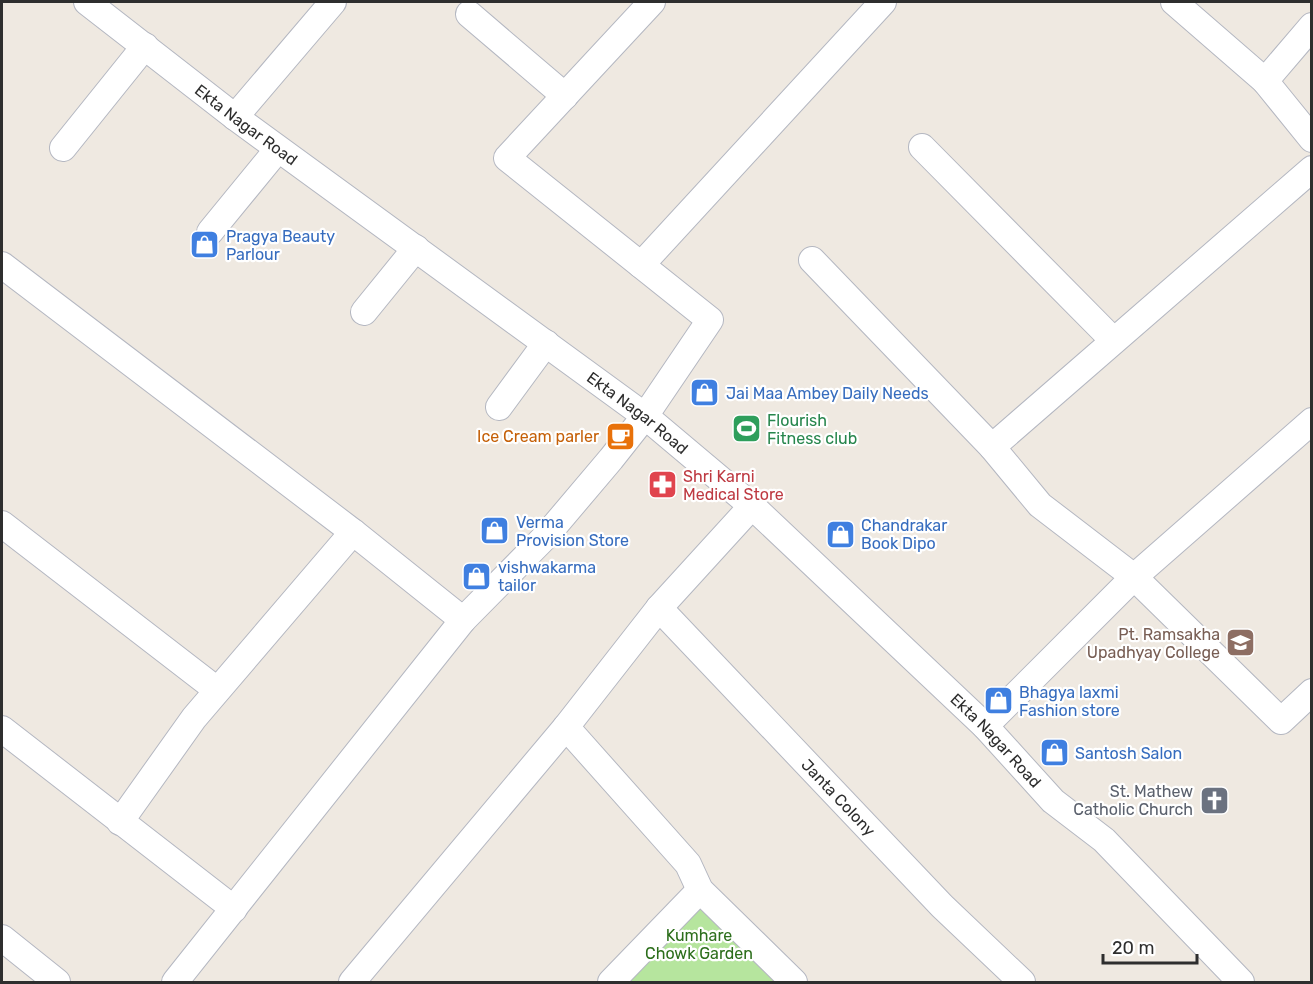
<svg xmlns="http://www.w3.org/2000/svg" width="1313" height="984" viewBox="0 0 1313 984" font-family="Rubik,sans-serif">
<style>
.green{fill:#b6e59e}
.lines{fill:none;stroke-linecap:round;stroke-linejoin:round}
.minor-casing{stroke:#b4b7c1;stroke-width:28}
.minor{stroke:#fff;stroke-width:26}
.labels{text-anchor:middle;dominant-baseline:central;stroke-width:4.5;stroke-linejoin:round;paint-order:stroke}
.street-label{font-size:16px;fill:#2e2e2e;stroke:#fff}
.shop-label{font-size:16px;fill:#366cbe;stroke:#fff;text-anchor:start}
.leisure-label{font-size:16px;fill:#27864d;stroke:#fff;text-anchor:start}
.food-label{font-size:16px;fill:#c56008;stroke:#fff;text-anchor:end}
.health-label{font-size:16px;fill:#be3a42;stroke:#fff;text-anchor:start}
.education-label{font-size:16px;fill:#785e54;stroke:#fff;text-anchor:end}
.worship-label{font-size:16px;fill:#5b616d;stroke:#fff;text-anchor:end}
.park-label{font-size:16px;fill:#2c6e1b;stroke:#fff}
</style>
<rect width="100%" height="100%" fill="#efe9e1"/>
<!-- green -->
<path class="green" d="M700,890L794,982H611Z"/>
<g class="lines">
<defs>
<g id="minor">
<path id="s1" d="M87,2L235,117L645,416L752,506L985,726L1053,801L1104,840L1241,982"/>
<path d="M1174,2L1265,81L1312,139"/>
<path d="M469,14L565,96"/>
<path d="M1265,81L1312,26"/>
<path d="M235,117L333,2"/>
<path d="M922,147L1113,340"/>
<path d="M63,148L145,46"/>
<path d="M1312,169L992,447L1040,505L1134,577L1281,721L1312,692"/>
<path d="M210,232L278,149"/>
<path d="M812,260L992,447"/>
<path d="M2,265L353,532L463,620"/>
<path d="M641,265L883,2"/>
<path d="M364,312L416,248"/>
<path d="M499,407L546,343"/>
<path d="M2,524L217,690"/>
<path id="s2" d="M659,608L942,906L1022,982"/>
<path d="M985,726L1134,577L1312,421"/>
<path d="M566,727L688,864L700,890L794,982"/>
<path d="M2,729L234,909"/>
<path d="M120,822L194,718L353,532"/>
<path d="M2,938L57,982"/>
<path d="M175,982L463,620L545,537L611,459L645,416L710,320L507,158L652,2"/>
<path d="M352,982L566,727L659,608L752,506"/>
<path d="M611,982L700,890"/>
</g>
</defs>
<!-- minor casing -->
<use href="#minor" class="minor-casing"/>
<!-- minor -->
<use href="#minor" class="minor"/>
</g>
<!-- icons -->
<defs>
<symbol id="shop-square" viewBox="-11 -11 22 22"><rect x="-9" y="-9" width="18" height="18" rx="4" fill="#3f7fe0" stroke="#fff"/><path d="M-5-2.5h2.3a2.7 3.5 0 0 1 5.4 0H5L5.5 6h-11ZM-1.5-2.5h3a1.5 2.3 0 0 0-3 0Z" fill="#fff"/></symbol>
<symbol id="stadium-square" viewBox="-11 -11 22 22"><rect x="-9" y="-9" width="18" height="18" rx="4" fill="#2e9e5b" stroke="#fff"/><path d="M0-5a6.5 5 0 1 0 0 10a6.5 5 0 1 0 0-10ZM-3.5-1.8h7v3.6h-7Z" fill="#fff"/></symbol>
<symbol id="cafe-square" viewBox="-11 -11 22 22"><rect x="-9" y="-9" width="18" height="18" rx="4" fill="#e8710a" stroke="#fff"/><path d="M-5.5-4.5H6V0H3Q3 3.5 0 3.5H-2.5Q-5.5 3.5-5.5 0ZM3-3.2v2h1.7v-2ZM-6 4.5H4V6H-6Z" fill="#fff"/></symbol>
<symbol id="pharmacy-square" viewBox="-11 -11 22 22"><rect x="-9" y="-9" width="18" height="18" rx="4" fill="#e0444e" stroke="#fff"/><path d="M-2-6h4v4h4v4h-4v4h-4v-4h-4v-4h4Z" fill="#fff"/></symbol>
<symbol id="university-square" viewBox="-11 -11 22 22"><rect x="-9" y="-9" width="18" height="18" rx="4" fill="#8d6e63" stroke="#fff"/><path d="M0-5L7-2L0 1L-7-2ZM-4 1L0 2.5L4 1V4Q0 6-4 4Z" fill="#fff"/></symbol>
<symbol id="church-square" viewBox="-11 -11 22 22"><rect x="-9" y="-9" width="18" height="18" rx="4" fill="#6b7280" stroke="#fff"/><path d="M-1.2-6h2.4v3.5h3.3v2.4h-3.3V6h-2.4V-.1h-3.3v-2.4h3.3Z" fill="#fff"/></symbol>
</defs>
<g fill-rule="evenodd">
<use href="#shop-square" x="188" y="228" width="33" height="33"/>
<use href="#shop-square" x="688" y="376" width="33" height="33"/>
<use href="#stadium-square" x="730" y="412" width="33" height="33"/>
<use href="#cafe-square" x="604" y="420" width="33" height="33"/>
<use href="#pharmacy-square" x="646" y="468" width="33" height="33"/>
<use href="#shop-square" x="478" y="514" width="33" height="33"/>
<use href="#shop-square" x="824" y="518" width="33" height="33"/>
<use href="#shop-square" x="460" y="560" width="33" height="33"/>
<use href="#university-square" x="1224" y="626" width="33" height="33"/>
<use href="#shop-square" x="982" y="684" width="33" height="33"/>
<use href="#shop-square" x="1038" y="736" width="33" height="33"/>
<use href="#church-square" x="1198" y="784" width="33" height="33"/>
</g>
<g class="labels">
<!-- street labels -->
<g class="street-label">
<text stroke="none"><textPath href="#s1" startOffset="201">Ekta Nagar Road</textPath></text>
<text stroke="none"><textPath href="#s1" startOffset="687">Ekta Nagar Road</textPath></text>
<text stroke="none"><textPath href="#s1" startOffset="1173">Ekta Nagar Road</textPath></text>
<text stroke="none"><textPath href="#s2" startOffset="261">Janta Colony</textPath></text>
</g>
<!-- shop labels -->
<g class="shop-label">
<text x="226" y="236">Pragya Beauty<tspan x="226" dy="18">Parlour</tspan></text>
<text x="726" y="393">Jai Maa Ambey Daily Needs</text>
<text x="516" y="522">Verma<tspan x="516" dy="18">Provision Store</tspan></text>
<text x="861" y="525">Chandrakar<tspan x="861" dy="18">Book Dipo</tspan></text>
<text x="498" y="567">vishwakarma<tspan x="498" dy="18">tailor</tspan></text>
<text x="1019" y="692">Bhagya laxmi<tspan x="1019" dy="18">Fashion store</tspan></text>
<text x="1075" y="753">Santosh Salon</text>
</g>
<!-- leisure labels -->
<g class="leisure-label">
<text x="767" y="420">Flourish<tspan x="767" dy="18">Fitness club</tspan></text>
</g>
<!-- food labels -->
<g class="food-label">
<text x="599" y="436">Ice Cream parler</text>
</g>
<!-- health labels -->
<g class="health-label">
<text x="683" y="476">Shri Karni<tspan x="683" dy="18">Medical Store</tspan></text>
</g>
<!-- education labels -->
<g class="education-label">
<text x="1220" y="634">Pt. Ramsakha<tspan x="1220" dy="18">Upadhyay College</tspan></text>
</g>
<!-- worship labels -->
<g class="worship-label">
<text x="1193" y="791">St. Mathew<tspan x="1193" dy="18">Catholic Church</tspan></text>
</g>
<!-- park labels -->
<g class="park-label">
<text x="699" y="935">Kumhare<tspan x="699" dy="18">Chowk Garden</tspan></text>
</g>
</g>
<!-- border -->
<rect width="1313" height="984" fill="none" stroke="#2e2e2e" stroke-width="6"/>
<!-- scale -->
<path d="M1103 954v9h94v-9" fill="none" stroke="#2e2e2e" stroke-width="3"/>
<text x="1112" y="954" font-size="18" fill="#2e2e2e" stroke="#ffffff" stroke-width="4.5" paint-order="stroke">20 m</text>
</svg>
